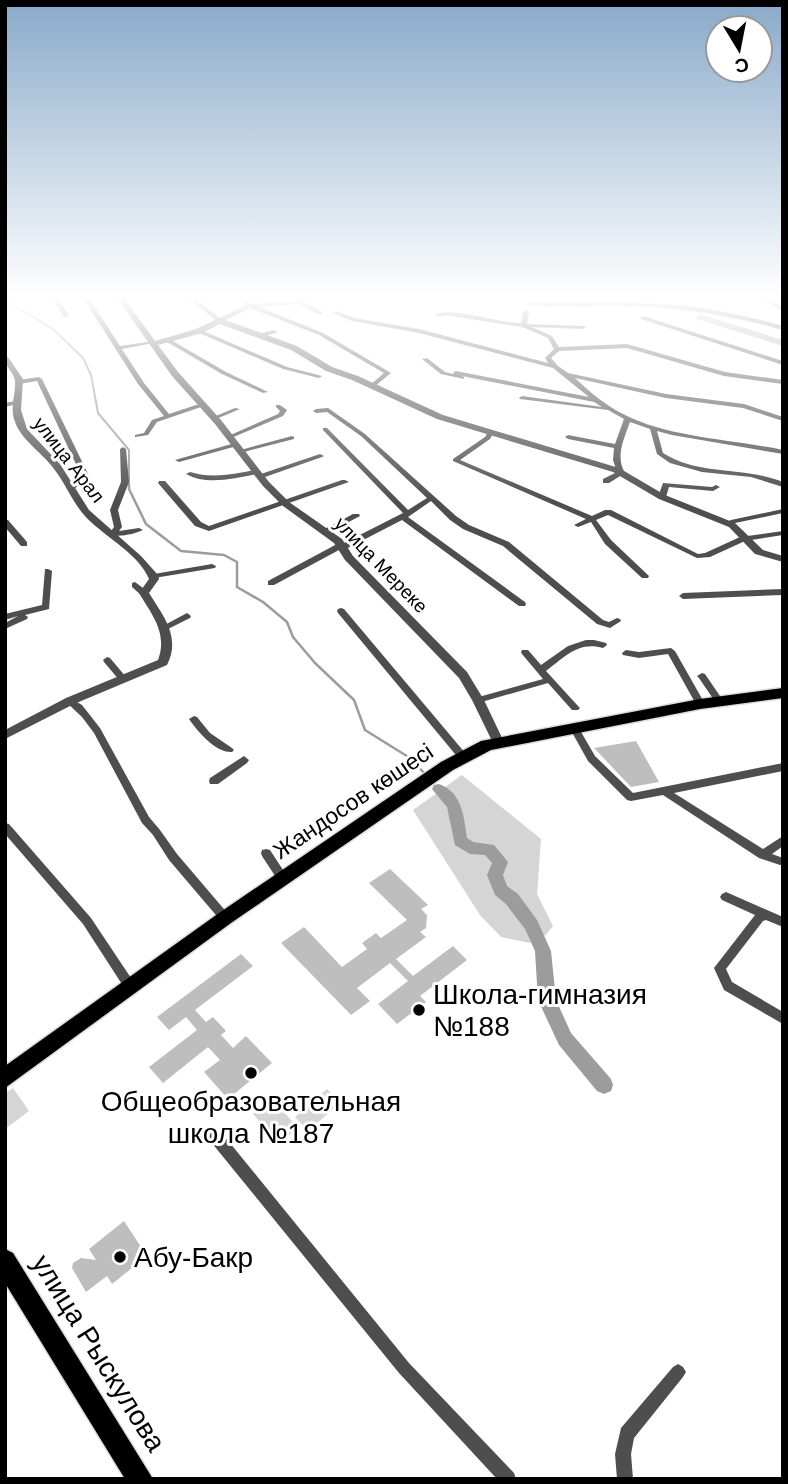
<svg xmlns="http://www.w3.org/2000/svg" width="788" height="1484" viewBox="0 0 788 1484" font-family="Arial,sans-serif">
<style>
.green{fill:#d5d5d5}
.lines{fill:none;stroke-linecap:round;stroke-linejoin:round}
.stream-far1{stroke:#9c9c9c;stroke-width:2}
.stream{stroke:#9c9c9c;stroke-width:2.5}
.river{fill:#9c9c9c;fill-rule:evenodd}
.building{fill:#bebebe}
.primary-casing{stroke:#dbdbdb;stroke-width:3}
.minor{fill:#4e4e4e;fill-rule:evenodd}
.tertiary{fill:#4e4e4e;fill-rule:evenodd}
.primary{fill:#000;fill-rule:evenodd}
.poi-dot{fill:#000;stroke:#fff;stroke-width:2.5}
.labels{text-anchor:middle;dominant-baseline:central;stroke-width:6;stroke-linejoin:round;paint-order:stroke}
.far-street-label{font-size:19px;fill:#000;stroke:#fff}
.street-label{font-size:23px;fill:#000;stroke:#fff}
.near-poi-label{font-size:28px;fill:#000;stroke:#fff;text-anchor:start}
.near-street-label{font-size:28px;fill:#000;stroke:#fff}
</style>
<rect width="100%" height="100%" fill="#fff"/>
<!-- green -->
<path class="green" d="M462,775L541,839L537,894L553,926L546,935L530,943L501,937L480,915L413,810Z
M13,1088L29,1111L5,1129V1093Z
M327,1089L340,1103L308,1131L295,1117Z
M272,1098L298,1128L279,1144L253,1114Z"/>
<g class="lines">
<!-- stream-far1 -->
<path class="stream-far1" d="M5,300L53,329L83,358L91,375L98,413L129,450V485"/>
<!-- stream -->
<path class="stream" d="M129,484V489L146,524L181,551L224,555L237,562V587L263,602L287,622L293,637L315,663L354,700L365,730L410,758L425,774"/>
<!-- river -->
<path class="river" d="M700,314L783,340V346L697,319L696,317Z
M439,784C462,792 464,817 467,838L473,842L494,845L508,862L503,875L507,886L518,894L537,920L551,951L556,1000L571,1033L611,1079L613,1085L611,1091L604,1094L597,1091L559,1045L538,1000L535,951L525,929L506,904L495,895L487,875L492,863L485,855L470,854L455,845L447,807L432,789L434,785Z"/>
</g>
<!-- building -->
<path class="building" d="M636,741L659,782L631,787L594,748Z
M390,869L428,905L421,909L427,915L426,928L420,932L426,937L396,959L413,976L453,946L467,960L420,996L426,1002L397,1024L378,1004L408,981L390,963L357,988L370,1001L351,1015L281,943L304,927L342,967L367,949L362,943L376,933L381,938L407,920L369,883Z
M241,954L253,966L195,1010L206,1022L213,1017L226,1031L221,1035L233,1048L246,1036L272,1063L228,1099L204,1072L220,1060L208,1047L163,1083L149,1067L197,1030L186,1017L169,1030L157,1017Z
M124,1221L147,1256L112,1284L107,1276L86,1292L72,1268L73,1263L81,1258L96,1260L89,1249Z"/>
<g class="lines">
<defs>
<path id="primary" d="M783,688V698L700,709L491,750L453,770L231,923L5,1088V1066L219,913L441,762L481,741L700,699Z
M5,1249L13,1253L153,1479H125L5,1283Z"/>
</defs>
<!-- primary casing -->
<use href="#primary" class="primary-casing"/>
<!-- minor -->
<path class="minor" d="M50,295H56L69,316L68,317H64Z
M81,295H87L120,346L154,341V343L122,349L144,383L169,414L202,403L205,405L204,406L157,422L148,435L135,437V435L144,433L152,420L164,416L138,384Z
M144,295H150L152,297L149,299Z
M184,295H191L220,318L246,305L234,295H241L252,304L298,301L295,295H301L305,302L322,312V314H318L299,304L259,307L323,333L391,373L374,387H370V385L384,373L319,335L250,308L222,322H218Z
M702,295H709L710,296L707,298Z
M754,295H762L783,307V311Z
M531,302C583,302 636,301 688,306C720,310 751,317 783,326V330C731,316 681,307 627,306C595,305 561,308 529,305V303Z
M526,310L529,312L527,324L585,326L586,327L583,329L532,327L552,336L559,347L627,344L725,372L783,380V384L724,376L627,348L559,351L551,358L558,366L568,373L666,394L744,404L783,417V421L743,408L666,398L575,378C590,392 605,405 623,414C669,438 732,439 783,450V454L672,435L657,431L663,453C699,476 743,466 783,482V487L751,477L702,472L670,463L657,454L650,429L630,422C624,439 615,456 625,473L609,483H603V479L617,472L613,460L614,448L568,439L565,437L568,435L615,444L624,419L608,410L520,399L519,398L522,396L602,407L594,402L462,376L464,377V379L441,374L422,359L427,358L445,372L453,374L454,372L456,371L589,397L553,368L419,333L352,321L333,313L336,311L355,318L419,329L548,363L545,358L554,349L548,338L522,327L451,316H438L435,314C456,307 497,323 521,323L523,312Z
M643,316L783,361V365L641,319L640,318Z
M197,330H201L287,367L322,376L319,378L283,369L197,332Z
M274,330L277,332L276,333L258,337L255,335Z
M167,340H171L226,372L268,392L263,393L222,374L167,342Z
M39,377L42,379L89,476L73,490H70L66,488L81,475L37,381L19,384L16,382L19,380Z
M15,401L18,403L17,404L5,407V403Z
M276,405H280L287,410L283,416L231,438L226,437L278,414L280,411L276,407Z
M235,408L240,409L216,419L211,418Z
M328,408L365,434L456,516L469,525L509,542L603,620L609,622L617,618L620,619L621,621L610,628L597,624L503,546L463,529L450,520L431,501L408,517L525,602L526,604L525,606H519L402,520L344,550H339L274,585H268V581L337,544H342L403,513L323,430V428H327L408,510L427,498L361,436L327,412L316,413L313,411L316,409Z
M491,430L494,432L490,439L460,460L592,516L605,510H611L698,554L705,553L740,537L783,531V535L745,541L710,557L697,558L608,515L596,520L611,540L649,576L648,578H642L605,544L591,522L578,527L574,525L586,519L453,461V459L485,437L489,431Z
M292,436L294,437V439L240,453L237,451Z
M235,443L238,445L237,446L179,462L175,460Z
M123,447L126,449L129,482L118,510L122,527L119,531L139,528L143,530C135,534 117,538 109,534L114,527L110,510L121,482L120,449Z
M320,454L324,456L322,457L262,478H259L255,476Z
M255,470L259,472L258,474C235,478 207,486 186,474L190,472C212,479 233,474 255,470Z
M342,480H345L349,482L209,531L195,526L158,483L159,481H165L201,522L209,526Z
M663,483L712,487L716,485L720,487L713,491L669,487L666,497L662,499L658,497Z
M783,509V513L735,523V527H729L727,522L731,520Z
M353,514H359L360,516L328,533H325L321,531Z
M5,520H8L27,542V546H21L5,527Z
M212,564L216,566L215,568L154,578L150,576L154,574Z
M45,569H48L52,571L49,609L25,615L28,617L27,619L5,629V623L18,616L5,620V614L42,605Z
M135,582L147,591L148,593L147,595H141L132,587V583Z
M783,589V595L683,599L679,596L683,593Z
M341,608L344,609L466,754L468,757L466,760H460L338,613L337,611L338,609Z
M187,613L191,616L190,618L168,629H162L161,627Z
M586,640H594L606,643L607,645L603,648C578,641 565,657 546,671L578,706L580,708L578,710H572L548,683L478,703L473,700L475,698L543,679L522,654L521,652L522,650H528L541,665L568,646Z
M671,648L675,651L705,704L703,706H697L668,654L639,658L623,655L622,653L626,650L639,652Z
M107,657L110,658L126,677L128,679L126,681H120L104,662L103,660Z
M702,673L705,674L722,699L724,701L722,703H716L699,678L697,676Z
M70,698L82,705L100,728L149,817L160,830L177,854L229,915L231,918L229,921L225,923L221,921L169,860L153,835L142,823L94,733L82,717L65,701Z
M194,716L197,717L210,733L232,748L234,750L232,752C216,753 198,732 189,719Z
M574,724L577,725L595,756L633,793L783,763V771L674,793L763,849L783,836V846L772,854L783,858V866L759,858L663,795L631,801L627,800L588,761L569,727Z
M244,756L249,760L247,763L218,784H210L209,781L210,778Z
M5,823L9,824L91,918L135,984L137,988L135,992L131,993L127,992L83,924L5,834Z
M266,849L270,850L287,876L288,879L287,882L283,883L279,882L262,856L261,853L262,850Z
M726,892L783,917V927L766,920L763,921L726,969L732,982L783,1012V1024L724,990L714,968L755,915L722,900L720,897L722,894Z
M216,1130L221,1132L409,1363L514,1473L516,1479H497L399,1373L211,1142L209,1137L211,1132Z
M678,1364L683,1367L686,1372L683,1377L634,1438L631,1454L633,1479H617L615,1454L621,1428L673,1367Z"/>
<!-- tertiary -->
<path class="tertiary" d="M115,295H122L155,341L196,329L217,319H223L297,346L332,367L358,376L443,415L619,468L665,495L735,523L763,550L783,556V562L755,554L729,527L659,499L613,472L437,419L352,380L326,371L291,350L220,324L202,333L158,345L178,372L221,420L269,482L289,502L342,539L353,556L467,672L484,700L504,742L502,745H494L472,700L459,678L345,560L334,543L283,506L263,486L215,424L172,376Z
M5,357H8L23,379L21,410L27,429L60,464L89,510L141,556L158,575L159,579L149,593C164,617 181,637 167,665L74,704L5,739V730L66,698L158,660C168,633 152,615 139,593L149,579C139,555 109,539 91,522C74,507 68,487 54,469C42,452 20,440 14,419C10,405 16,394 15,381C14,372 5,368 5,357Z"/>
<!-- primary -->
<use href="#primary" class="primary"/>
</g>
<!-- sky -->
<linearGradient id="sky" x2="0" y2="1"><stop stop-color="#89aaca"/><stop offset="0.59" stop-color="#fff"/><stop offset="1" stop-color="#fff" stop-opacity="0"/></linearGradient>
<rect width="788" height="503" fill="url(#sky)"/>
<!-- markers -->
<g class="poi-dot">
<circle cx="419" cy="1010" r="7"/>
<circle cx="251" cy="1073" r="7"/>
<circle cx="120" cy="1257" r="7"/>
</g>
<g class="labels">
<!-- far-street labels -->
<g class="far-street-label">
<text transform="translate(69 460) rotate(52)">улица Арал</text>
<text transform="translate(381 565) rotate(46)">улица Мереке</text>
</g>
<!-- street labels -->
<g class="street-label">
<text transform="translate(353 801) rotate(-34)">Жандосов көшесі</text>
</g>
<!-- near-poi labels -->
<g class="near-poi-label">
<text x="433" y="994">Школа-гимназия<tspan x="433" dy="32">№188</tspan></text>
<text x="251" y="1101" text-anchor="middle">Общеобразовательная<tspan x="251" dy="32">школа №187</tspan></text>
<text x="134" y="1257">Абу-Бакр</text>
</g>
<!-- near-street labels -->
<g class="near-street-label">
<text transform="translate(99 1353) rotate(58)">улица Рыскулова</text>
</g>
</g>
<!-- border -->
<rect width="788" height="1484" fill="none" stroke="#000000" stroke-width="14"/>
<!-- north arrow -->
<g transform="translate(739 49) rotate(170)"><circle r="33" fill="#ffffff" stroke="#999999" stroke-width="2"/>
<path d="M0-5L12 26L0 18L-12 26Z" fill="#000000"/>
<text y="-10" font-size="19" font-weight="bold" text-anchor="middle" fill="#000000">С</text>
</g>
</svg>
